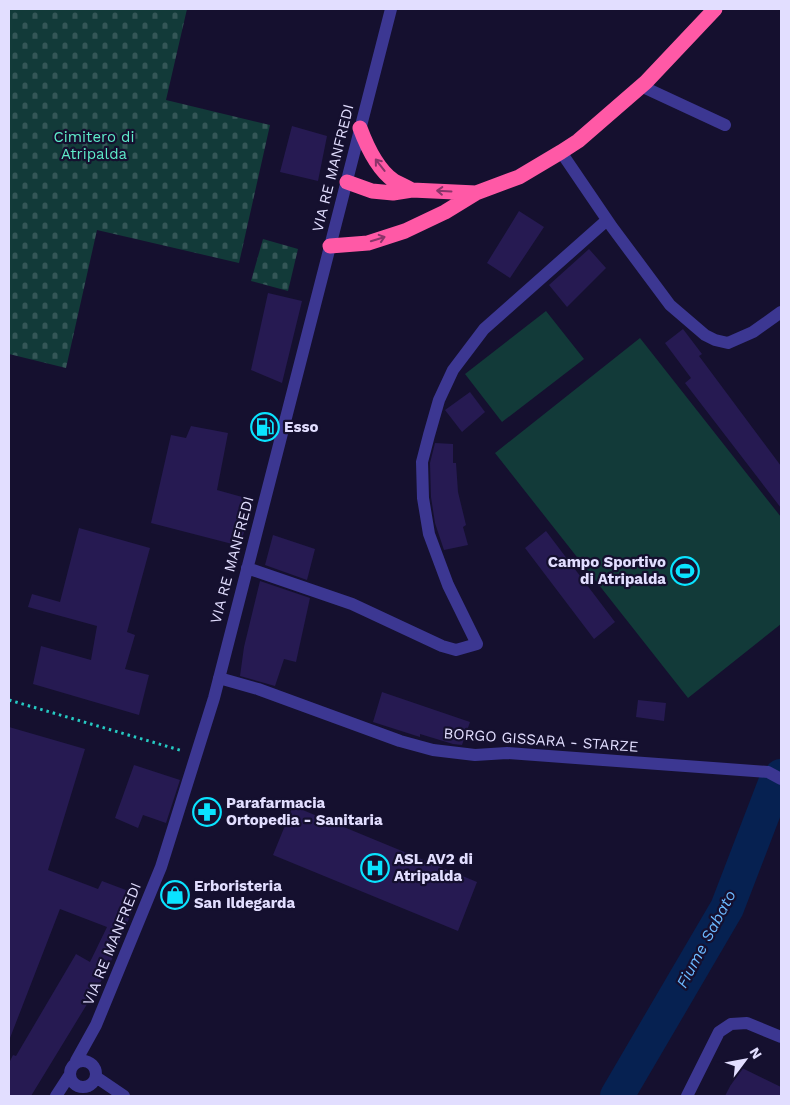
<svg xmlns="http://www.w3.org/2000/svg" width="790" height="1105" viewBox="0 0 790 1105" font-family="'Work Sans',sans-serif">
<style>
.green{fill:#123a39}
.cemetery{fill:url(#cemetery-stones)}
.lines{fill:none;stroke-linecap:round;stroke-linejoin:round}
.river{stroke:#062151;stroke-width:34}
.building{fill:#261a52}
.path{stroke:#26cac3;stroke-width:3;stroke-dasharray:2.5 4;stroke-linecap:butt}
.minor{stroke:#3c3792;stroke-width:12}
.highway{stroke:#ff59a6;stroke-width:15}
.oneway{stroke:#8a346a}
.labels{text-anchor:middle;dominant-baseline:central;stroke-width:4.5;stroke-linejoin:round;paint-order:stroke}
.park-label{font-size:15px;fill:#5eebc9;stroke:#15102f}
.street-label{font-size:15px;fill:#e2deff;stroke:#15102f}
.poi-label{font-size:15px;font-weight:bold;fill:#e2deff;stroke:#15102f;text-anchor:start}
.water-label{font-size:16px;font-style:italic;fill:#6cb9ff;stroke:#15102f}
</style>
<defs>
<pattern id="cemetery-stones" width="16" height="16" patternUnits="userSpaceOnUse" patternTransform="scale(1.25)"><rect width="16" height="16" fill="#123a39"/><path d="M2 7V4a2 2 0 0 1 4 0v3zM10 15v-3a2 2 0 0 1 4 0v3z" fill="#345657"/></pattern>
</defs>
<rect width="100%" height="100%" fill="#15102f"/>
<!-- green -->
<path class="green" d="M546,311L584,359L502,422L465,374Z
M640,338L781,517V624L688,698L495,453Z"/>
<!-- cemetery -->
<path class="cemetery" d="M9,9H187L166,100L270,125L239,263L97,230L66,368L9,354Z
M263,239L298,249L288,291L251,281Z"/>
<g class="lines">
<!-- river -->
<path class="river" d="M617,1096L727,908L775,783L781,776"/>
</g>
<!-- building -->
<path class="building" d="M292,126L327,136L318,181L280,172Z
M519,211L544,227L510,278L487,263Z
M589,249L606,268L567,307L549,285Z
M268,293L302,301L282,383L251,370Z
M683,329L702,354L699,356L781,466V508L685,383L691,378L665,343Z
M470,392L485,412L462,432L445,410Z
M191,426L228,433L217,490L253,500L240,546L151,523L171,435L186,438Z
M435,443L453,444V463H456L458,492L466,525L463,527L468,545L444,550L435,523L431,497L430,463Z
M79,528L150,548L127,632L135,635L125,669L149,675L139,715L33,684L41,646L91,660L97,626L28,607L32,594L60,602Z
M546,531L615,622L594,639L525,548Z
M273,535L315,549L307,580L265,565Z
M260,581L310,598L296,662L284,659L275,686L240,676L244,647Z
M382,692L470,722L462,745L453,744L420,734V737L373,722Z
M638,700L666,703L664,721L636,717Z
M9,727L85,749L48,870L98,889L102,881L139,895L106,973L31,1096H9V1063L13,1055L16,1056L76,954L90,962L107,927L60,909L10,1038H9Z
M134,765L180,780L166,823L143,815L138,828L115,818Z
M293,806L477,882L458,931L273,855Z
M740,1067L781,1087V1096H725Z"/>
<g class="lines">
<!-- path -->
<path class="path" d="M9,700L183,751"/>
<!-- minor -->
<path class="minor" d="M641,86L725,125
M561,152L612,227L670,305L705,335L715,340L728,343L753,332L781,312
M247,568L352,604L442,646L456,650L477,644L448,585L429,534L423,498L422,462L429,435L439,400L453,370L484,329L607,220
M219,678L258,689L400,741L433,750L475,755L507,753L768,772L781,779
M70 1074a13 13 0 1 1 26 0a13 13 0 1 1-26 0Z
M76,1061L96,1025L161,867L214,698L391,9
M96,1077L124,1096
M56,1096L69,1076
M687,1096L719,1032L731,1024L747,1023L781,1037"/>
<!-- highway -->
<path class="highway" d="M360,128C367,147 377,169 394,181C400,184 407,187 412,190
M347,182L372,191L393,193L412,190L476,193
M330,246L368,243L405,231L445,212L476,193L519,177L561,152L578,141L646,82L715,9"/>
</g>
<!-- one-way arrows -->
<defs><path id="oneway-shaft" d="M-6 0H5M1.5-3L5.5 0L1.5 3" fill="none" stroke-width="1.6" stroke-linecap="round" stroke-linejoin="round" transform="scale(1.25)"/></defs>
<g class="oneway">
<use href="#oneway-shaft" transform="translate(380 165) rotate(-128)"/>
<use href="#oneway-shaft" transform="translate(444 191) rotate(-177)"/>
<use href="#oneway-shaft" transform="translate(378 239) rotate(-17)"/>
</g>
<!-- icons -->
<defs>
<symbol id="fuel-ring" viewBox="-11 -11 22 22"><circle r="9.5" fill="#15102f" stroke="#0ae3ff" stroke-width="1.5"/><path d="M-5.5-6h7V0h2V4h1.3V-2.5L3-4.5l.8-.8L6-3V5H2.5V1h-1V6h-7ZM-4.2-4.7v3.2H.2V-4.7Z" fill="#0ae3ff"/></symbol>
<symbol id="stadium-ring" viewBox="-11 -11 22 22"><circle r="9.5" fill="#15102f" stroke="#0ae3ff" stroke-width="1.5"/><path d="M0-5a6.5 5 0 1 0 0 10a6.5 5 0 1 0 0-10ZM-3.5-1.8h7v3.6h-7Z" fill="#0ae3ff"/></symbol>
<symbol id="pharmacy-ring" viewBox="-11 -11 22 22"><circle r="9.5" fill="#15102f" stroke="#0ae3ff" stroke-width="1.5"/><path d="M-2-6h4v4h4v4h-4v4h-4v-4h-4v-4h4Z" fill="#0ae3ff"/></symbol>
<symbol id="hospital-ring" viewBox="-11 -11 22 22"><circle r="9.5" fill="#15102f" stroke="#0ae3ff" stroke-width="1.5"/><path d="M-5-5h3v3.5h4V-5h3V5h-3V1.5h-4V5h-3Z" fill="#0ae3ff"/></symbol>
<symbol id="shop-ring" viewBox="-11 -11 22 22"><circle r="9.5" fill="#15102f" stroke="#0ae3ff" stroke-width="1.5"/><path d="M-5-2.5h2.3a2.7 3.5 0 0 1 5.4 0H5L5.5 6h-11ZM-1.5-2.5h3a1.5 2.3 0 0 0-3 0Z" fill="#0ae3ff"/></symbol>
</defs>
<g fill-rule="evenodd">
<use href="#fuel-ring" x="249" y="411" width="32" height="32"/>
<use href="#stadium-ring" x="669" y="555" width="32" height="32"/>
<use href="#pharmacy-ring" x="191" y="796" width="32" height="32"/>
<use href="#hospital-ring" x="359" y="852" width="32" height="32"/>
<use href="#shop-ring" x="159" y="879" width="32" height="32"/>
</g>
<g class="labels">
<!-- park labels -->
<g class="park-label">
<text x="94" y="137">Cimitero di<tspan x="94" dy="17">Atripalda</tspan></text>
</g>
<!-- street labels -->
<g class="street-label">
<text transform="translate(333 168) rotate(-76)">VIA RE MANFREDI</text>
<text transform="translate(232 560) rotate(-75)">VIA RE MANFREDI</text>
<text transform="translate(541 740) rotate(4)">BORGO GISSARA - STARZE</text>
<text transform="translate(112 944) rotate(-68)">VIA RE MANFREDI</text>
</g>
<!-- poi labels -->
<g class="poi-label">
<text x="284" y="427">Esso</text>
<text x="666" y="562" text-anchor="end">Campo Sportivo<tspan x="666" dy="17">di Atripalda</tspan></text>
<text x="226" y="803">Parafarmacia<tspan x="226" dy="17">Ortopedia - Sanitaria</tspan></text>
<text x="394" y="859">ASL AV2 di<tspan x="394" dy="17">Atripalda</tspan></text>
<text x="194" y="886">Erboristeria<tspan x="194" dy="17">San Ildegarda</tspan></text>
</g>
<!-- water labels -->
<g class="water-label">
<text transform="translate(706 939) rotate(-62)">Fiume Sabato</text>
</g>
</g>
<!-- border -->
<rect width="790" height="1105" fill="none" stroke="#e2deff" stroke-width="20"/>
<!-- north arrow -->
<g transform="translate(745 1060) rotate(58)" stroke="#15102f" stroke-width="4" paint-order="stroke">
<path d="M0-4L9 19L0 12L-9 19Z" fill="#e2deff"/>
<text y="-8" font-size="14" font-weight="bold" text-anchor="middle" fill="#e2deff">N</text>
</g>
</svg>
